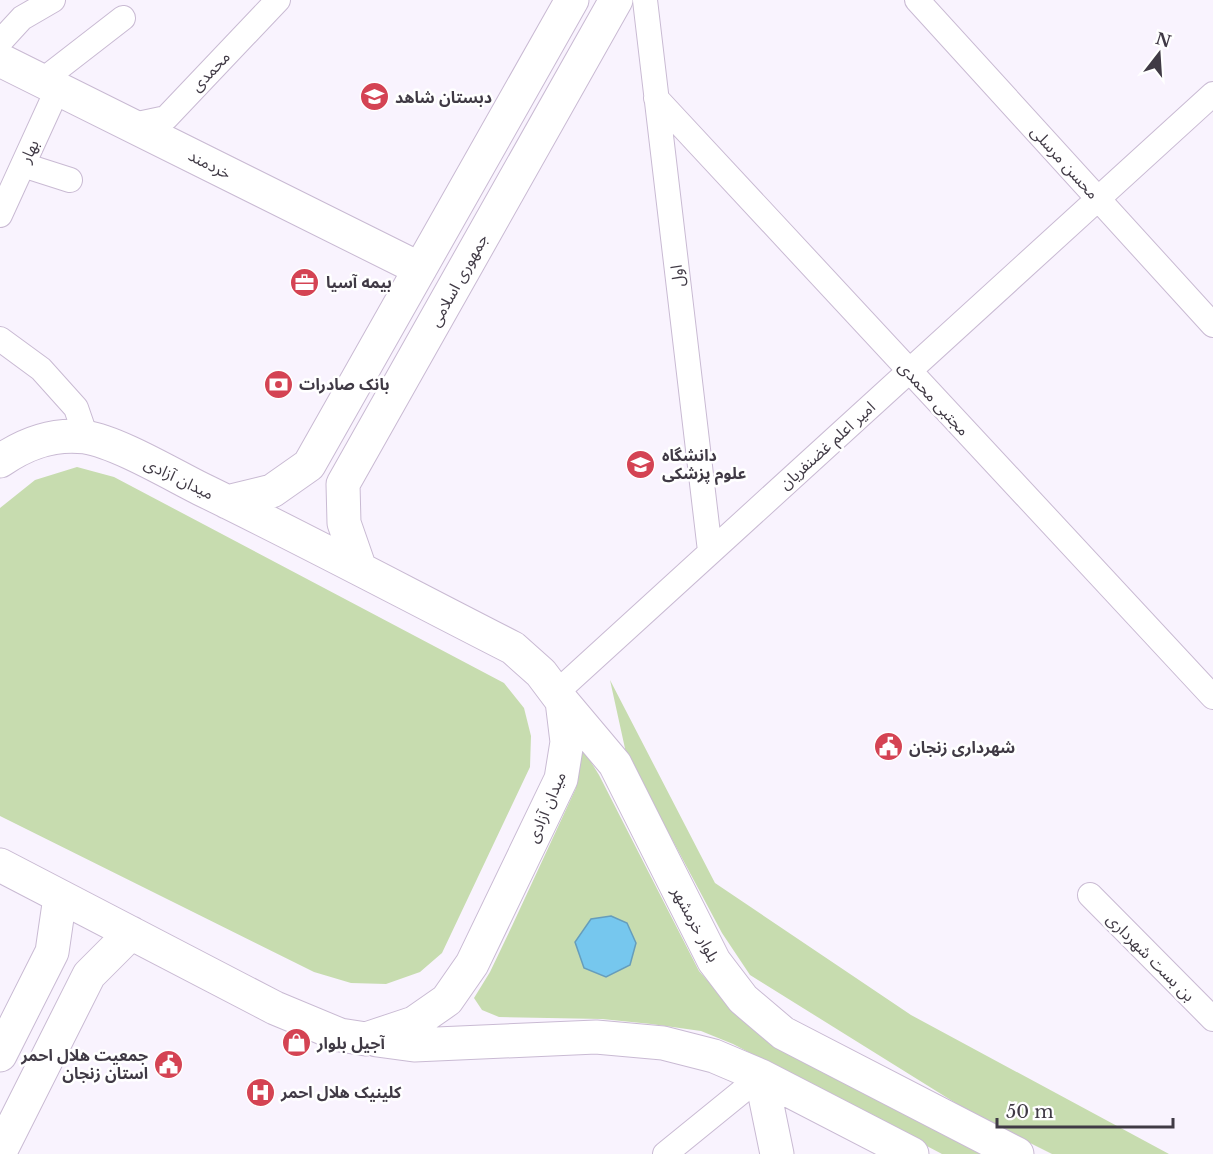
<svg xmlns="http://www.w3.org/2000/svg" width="1213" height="1154" viewBox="0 0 1213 1154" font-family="'Libre Baskerville','Noto Sans Arabic',serif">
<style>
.green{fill:#c7dcaf}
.water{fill:#76c7ee;stroke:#669dbb;stroke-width:1.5}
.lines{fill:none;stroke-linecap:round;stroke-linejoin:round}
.street-casing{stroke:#c9bad3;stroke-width:26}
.secondary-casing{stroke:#c9bad3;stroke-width:35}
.street{stroke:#fff;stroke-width:24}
.secondary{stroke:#fff;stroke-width:33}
.labels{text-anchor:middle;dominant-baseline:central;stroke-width:5;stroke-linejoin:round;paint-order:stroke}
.street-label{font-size:16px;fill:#403a45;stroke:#fff}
.poi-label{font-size:16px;font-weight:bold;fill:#403a45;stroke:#fff;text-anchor:start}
</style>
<rect width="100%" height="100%" fill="#f9f3fe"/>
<!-- green -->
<path class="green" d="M77,467L114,477L504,683L524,708L531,736L530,767L442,953L420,972L386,984L351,983L314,972L0,816V508L35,480Z
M610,680L715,883L911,1015L1169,1154H1052L978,1117L750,975L722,933L626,753Z
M580,744L599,775L699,971L724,999L992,1154H942L733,1044L701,1031L651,1024L602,1019L499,1017L482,1010L474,998L490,972L512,926L576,788Z"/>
<!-- water -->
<path class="water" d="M611,916L627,923L636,943L630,965L606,977L584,968L575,942L591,919Z"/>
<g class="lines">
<defs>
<path id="street" d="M645,0L710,551
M917,0L1213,325
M0,42L22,18L53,0
M43,80L123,18
M656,98L1213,697
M133,125L166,118L278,0
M23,165L70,180
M0,215L58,88
M0,339L41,369L76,408L86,437
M556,693L1213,94
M1090,895L1213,1019
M665,1154L761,1076"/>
<path id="secondary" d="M0,60L420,269
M0,461C26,443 53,433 85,437C117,442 171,474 201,489C306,540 409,595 513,648L541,673L562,701L567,742L561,779L472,964L447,1000L414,1023L366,1039L340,1035L275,1008L0,865
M227,502L272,491L309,465L572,0
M360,569L344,523L343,484L616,0
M562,701L615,764L714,961L743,999L783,1033L1017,1154
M377,1040L414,1045L596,1037L663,1043L714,1056L761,1076L912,1154
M0,1055L52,952L60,897
M761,1076L777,1154
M0,1152L89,975L131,933"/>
</defs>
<!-- street casing -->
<use href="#street" class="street-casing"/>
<!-- secondary casing -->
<use href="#secondary" class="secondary-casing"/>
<!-- street -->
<use href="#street" class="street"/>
<!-- secondary -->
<use href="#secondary" class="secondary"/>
</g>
<!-- icons -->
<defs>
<symbol id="school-disc" viewBox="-11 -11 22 22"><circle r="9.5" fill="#d44353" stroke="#fff"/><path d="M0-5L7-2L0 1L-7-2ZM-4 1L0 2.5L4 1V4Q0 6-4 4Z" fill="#fff"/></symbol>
<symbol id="office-disc" viewBox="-11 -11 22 22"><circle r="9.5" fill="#d44353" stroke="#fff"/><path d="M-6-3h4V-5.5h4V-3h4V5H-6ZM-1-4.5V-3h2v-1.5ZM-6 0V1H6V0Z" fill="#fff"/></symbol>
<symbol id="bank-disc" viewBox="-11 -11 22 22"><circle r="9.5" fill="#d44353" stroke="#fff"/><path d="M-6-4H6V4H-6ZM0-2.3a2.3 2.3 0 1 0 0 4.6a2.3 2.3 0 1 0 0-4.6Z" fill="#fff"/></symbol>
<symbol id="university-disc" viewBox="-11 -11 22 22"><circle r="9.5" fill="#d44353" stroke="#fff"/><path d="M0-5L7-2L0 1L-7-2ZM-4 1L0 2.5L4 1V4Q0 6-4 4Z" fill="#fff"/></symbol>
<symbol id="civic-disc" viewBox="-11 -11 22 22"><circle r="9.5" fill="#d44353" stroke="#fff"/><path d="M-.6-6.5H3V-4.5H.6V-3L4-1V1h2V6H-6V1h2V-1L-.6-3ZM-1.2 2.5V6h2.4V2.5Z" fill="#fff"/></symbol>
<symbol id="shop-disc" viewBox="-11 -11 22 22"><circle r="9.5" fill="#d44353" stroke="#fff"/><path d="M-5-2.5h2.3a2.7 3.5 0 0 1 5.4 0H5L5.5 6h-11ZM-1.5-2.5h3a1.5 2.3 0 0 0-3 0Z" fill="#fff"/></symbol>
<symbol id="hospital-disc" viewBox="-11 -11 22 22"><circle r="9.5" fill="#d44353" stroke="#fff"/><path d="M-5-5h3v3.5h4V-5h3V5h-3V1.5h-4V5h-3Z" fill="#fff"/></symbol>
</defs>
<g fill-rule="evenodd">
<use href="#school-disc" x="358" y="80" width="33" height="33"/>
<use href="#office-disc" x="288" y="266" width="33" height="33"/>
<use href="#bank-disc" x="262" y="368" width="33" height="33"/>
<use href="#university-disc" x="624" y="448" width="33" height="33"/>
<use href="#civic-disc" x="872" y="730" width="33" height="33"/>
<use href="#shop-disc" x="280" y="1026" width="33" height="33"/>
<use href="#civic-disc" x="152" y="1048" width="33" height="33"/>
<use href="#hospital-disc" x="244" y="1076" width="33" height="33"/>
</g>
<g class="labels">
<!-- street labels -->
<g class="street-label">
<text transform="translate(210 71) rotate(-46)">محمدی</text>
<text transform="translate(29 151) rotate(-65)">بهار</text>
<text transform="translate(1065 162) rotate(48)">محسن مرسلی</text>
<text transform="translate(210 164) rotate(27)">خردمند</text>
<text transform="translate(677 276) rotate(-97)">اول</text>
<text transform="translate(458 280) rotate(-61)">جمهوری اسلامی</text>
<text transform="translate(934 398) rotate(47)">مجتبی محمدی</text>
<text transform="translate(827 445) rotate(-42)">امیر اعلم غضنفریان</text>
<text transform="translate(179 478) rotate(26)">میدان آزادی</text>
<text transform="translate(546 807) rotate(-67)">میدان آزادی</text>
<text transform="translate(696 924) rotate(62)">بلوار خرمشهر</text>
<text transform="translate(1151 957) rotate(45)">بن بست شهرداری</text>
</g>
<!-- poi labels -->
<g class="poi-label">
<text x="395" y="97">دبستان شاهد</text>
<text x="326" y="282">بیمه آسیا</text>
<text x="299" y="384">بانک صادرات</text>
<text x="662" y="455">دانشگاه<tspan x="662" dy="18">علوم پزشکی</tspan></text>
<text x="909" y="747">شهرداری زنجان</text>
<text x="317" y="1043">آجیل بلوار</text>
<text x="148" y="1055" text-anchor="end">جمعیت هلال احمر<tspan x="148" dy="18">استان زنجان</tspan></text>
<text x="281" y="1092">کلینیک هلال احمر</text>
</g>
</g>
<!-- north arrow -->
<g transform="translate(1159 54) rotate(17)" stroke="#ffffff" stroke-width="4.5" paint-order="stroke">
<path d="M0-4.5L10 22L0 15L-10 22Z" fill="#403a45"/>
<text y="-9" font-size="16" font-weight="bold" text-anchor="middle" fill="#403a45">N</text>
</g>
<!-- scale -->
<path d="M997 1118v9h176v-9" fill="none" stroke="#403a45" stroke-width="3"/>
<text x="1006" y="1118" font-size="18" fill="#403a45" stroke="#ffffff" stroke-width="4.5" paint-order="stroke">50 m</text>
</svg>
